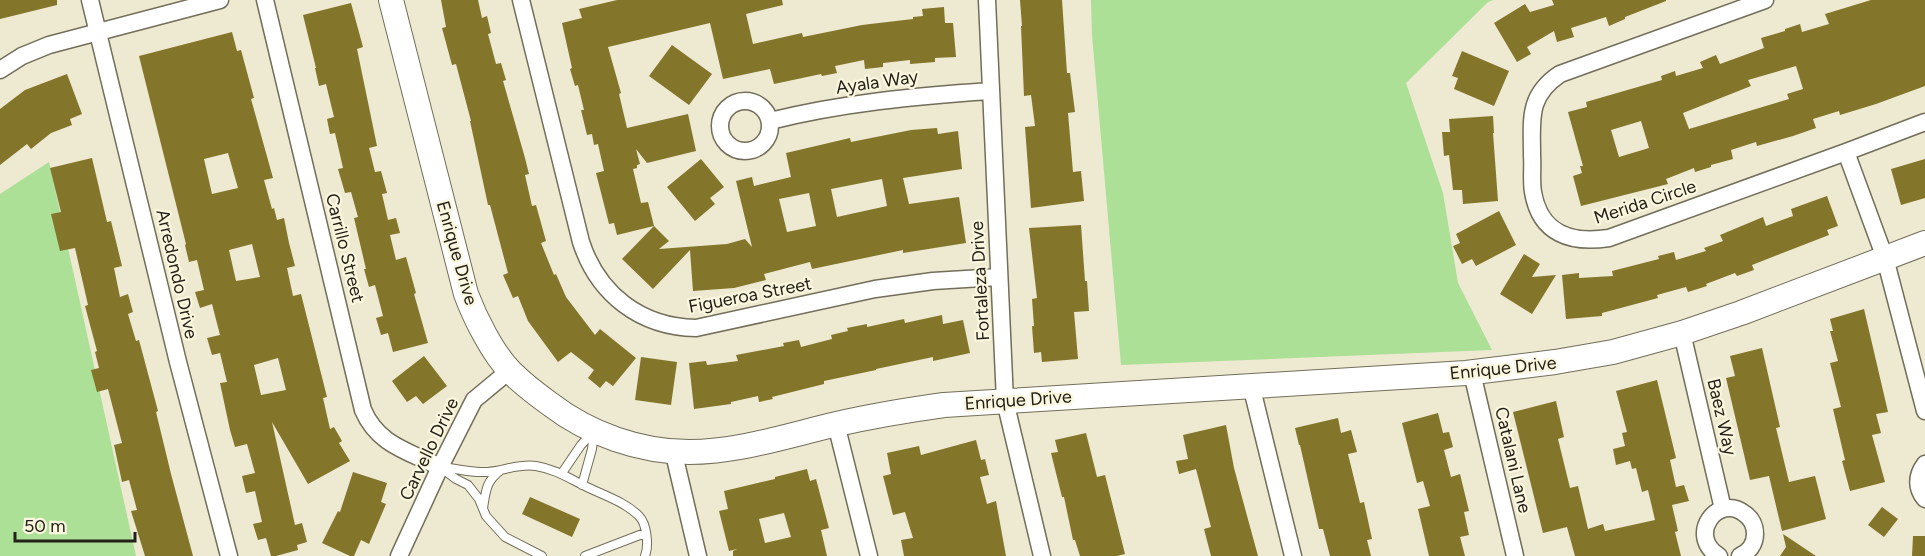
<svg xmlns="http://www.w3.org/2000/svg" width="1925" height="556" viewBox="0 0 1925 556" font-family="Figtree,sans-serif">
<style>
.green{fill:#abe096}
.building{fill:#83752a;fill-rule:evenodd}
.lines{fill:none;stroke-linecap:round;stroke-linejoin:round}
.lane-casing{stroke:#726e59;stroke-width:10}
.street-casing{stroke:#726e59;stroke-width:19}
.secondary-casing{stroke:#726e59;stroke-width:26}
.lane{stroke:#fff;stroke-width:8}
.street{stroke:#fff;stroke-width:16}
.secondary{stroke:#fff;stroke-width:24}
.labels{text-anchor:middle;dominant-baseline:central;stroke-width:4.5;stroke-linejoin:round;paint-order:stroke}
.street-label{font-size:18px;fill:#232118;stroke:#fbf7de}
</style>
<rect width="100%" height="100%" fill="#eee9d1"/>
<!-- green -->
<path class="green" d="M1091,0H1493L1488,2L1406,83L1443,193L1458,283L1492,350L1121,365L1092,35Z
M49,162L136,556H0V194Z"/>
<!-- building -->
<path class="building" d="M0,0H57V5L0,19Z
M441,0H478L482,18L487,16L491,33L488,34L496,64L501,63L506,80L503,81L525,158L529,174L525,175L532,206L536,205L546,241L541,243L554,275L556,274L566,297L595,335L600,329L636,358L613,386L606,381L600,388L588,378L594,370L571,352L558,362L528,321L518,296L513,298L503,275L508,273L490,205H488L470,121H471L456,64L452,65L442,28L446,27Z
M617,0H782L783,5L746,14L753,44L802,33L803,37L862,25L913,19V17L923,16L922,9L944,7L945,23H953L956,57L935,58V62L910,64V60L883,63V67L865,69L864,60L835,66L837,73L822,76L821,74L774,84L770,69L723,79L710,23L608,47L621,93L619,94L627,128L688,114L696,151L647,163L636,149L640,164L637,165V168L633,169L641,203L648,202L654,226L617,235L614,223L609,224L596,173L604,171L598,144L594,145L592,134L587,135L581,110H584L578,85L575,86L570,69L572,68L562,23L582,18L579,9Z
M1020,0H1062L1067,73H1070L1075,112L1068,113L1073,172L1081,171L1084,201L1031,208L1025,127L1035,126L1031,95L1024,96L1021,26H1022Z
M1552,0H1666V1L1625,17V19L1609,26L1606,17L1571,28L1574,37L1557,42L1554,31L1527,47L1531,54L1517,62L1494,23L1525,4L1530,12L1554,5Z
M1871,0H1925V86L1876,104L1840,115L1839,111L1813,119L1816,128L1793,136L1757,146L1756,142L1731,150L1733,159L1711,165V167L1695,172L1694,168L1666,179L1668,184L1581,206L1573,176L1582,173L1580,166H1583L1568,112L1587,107L1586,102L1662,80L1661,76L1675,71L1676,76L1703,68L1700,62L1716,55L1720,64L1764,48L1761,38L1785,31V29L1800,24L1802,32L1829,24L1825,14ZM1796,66L1803,89L1787,94L1789,99L1689,129L1683,113L1751,86L1748,80ZM1641,121L1649,148L1619,157L1611,130Z
M351,3L363,47L357,49L377,146L369,148L375,172L381,171L387,193L382,194L388,220L396,218L400,233L390,235L396,260L406,257L416,293L414,294L428,343L393,352L388,333L381,335L376,318L383,316L375,285L369,287L364,269H366L354,218L358,217L351,192L345,193L338,169L343,168L335,133L330,134L327,119L334,117L326,84L319,86L315,68H316L303,15Z
M232,32L237,51L241,50L254,98L251,99L273,178L264,180L272,209L274,208L277,220L284,218L289,243L295,266L287,268L293,296L301,294L327,397L323,398L330,429L334,427L342,441L339,443L350,461L308,484L272,422L295,525L302,523L307,542L297,545L298,550L276,556H271L266,538L258,540L253,524L262,522L255,491L246,493L242,476L255,473L247,444L235,447L230,430L220,383L227,382L220,353L212,355L207,338L220,335L212,304L200,308L195,292L204,290L197,260L189,262L185,245L186,244L139,56ZM228,153L238,188L212,194L204,159ZM252,244L260,277L236,281L229,250ZM278,358L286,390L261,395L254,365Z
M672,45L712,74L689,105L649,76Z
M1462,51L1509,71L1494,106L1454,89L1458,78L1452,76Z
M67,74L82,114L70,119L72,125L51,133L31,149L27,144L0,165V109L25,90Z
M1493,116L1494,133H1493L1498,201L1463,204L1462,190H1453L1449,155L1444,156L1442,132H1450L1449,119Z
M937,128L938,134L958,131L962,169L903,178L909,204L959,197L966,243L903,253V250L812,269L810,262L764,274L766,280L734,288L693,291L690,250L653,289L622,259L654,226L669,241L659,249L727,244L745,239L752,247L736,181L752,177L754,186L791,177L786,153L850,138L851,142L911,130ZM882,179L887,206L837,217L831,189ZM809,193L816,226L787,232L779,199Z
M92,158L107,222L111,221L122,266L114,268L120,297L128,294L133,312L128,314L136,341L139,340L158,411L156,412L171,474L193,556H145L131,511L137,510L129,480L122,482L114,445L122,443L108,389L97,392L91,370L99,368L95,352L97,351L85,306L88,305L75,248L60,251L51,214L61,212L50,168Z
M701,159L724,187L710,198L715,204L695,221L667,187Z
M1925,159V198L1901,205L1891,169Z
M1827,196L1838,226L1827,230L1829,235L1752,265L1754,270L1737,276L1735,273L1706,284L1707,286L1688,292L1686,287L1657,295L1658,298L1602,313V316L1566,319L1562,275L1579,273V278L1613,276L1612,271L1659,259L1658,256L1674,252L1676,260L1706,251L1704,248L1723,241L1720,235L1763,217L1766,226L1793,216L1791,209Z
M1499,211L1516,245L1476,266L1472,259L1462,264L1453,246L1460,243L1456,234Z
M1081,225L1085,281H1087L1089,311L1074,312L1078,359L1042,362L1041,352L1034,353L1032,326H1034L1032,299L1037,298L1029,228Z
M1524,254L1540,264L1532,277L1556,275L1532,314L1500,294Z
M1864,309L1888,412L1876,414L1881,433L1872,435L1885,482L1850,491L1842,461L1845,460L1833,409L1841,407L1830,363L1838,361L1830,331H1833L1830,319Z
M942,315L943,324L963,320L970,353L933,361V357L876,369V370L824,381V384L772,397L773,399L759,402L758,396L731,402V404L694,409L689,363L706,361L707,365L738,361L736,355L784,346L783,343L799,340L801,347L832,339L831,335L848,331L847,328L867,324V327L904,319L905,323Z
M1762,348L1780,427L1776,428L1789,482L1815,476L1826,519L1782,531L1769,476L1750,480L1726,378L1735,376L1730,356Z
M424,356L447,386L423,404L416,396L407,402L392,381Z
M641,357L677,362L671,405L635,400Z
M1657,380L1676,458L1670,460L1676,487L1684,485L1689,501L1672,505L1678,531L1675,532L1681,556H1575L1567,527L1543,533L1513,412L1556,401L1564,437L1558,439L1570,488L1578,486L1588,529L1603,524L1605,531L1655,520L1648,490L1642,492L1636,468L1632,469L1630,461L1616,465L1613,449L1625,446L1622,433L1627,432L1616,391Z
M1438,413L1443,433L1449,432L1453,447L1444,450L1451,477L1460,474L1469,511L1464,512L1469,535L1460,537L1465,556H1429L1418,509L1430,506L1423,481L1417,483L1402,423Z
M1338,418L1341,433L1351,430L1357,452L1348,454L1360,503L1364,502L1372,539L1367,540L1371,556H1330L1323,529H1319L1300,445H1299L1295,428Z
M1226,425L1234,468L1258,556H1211L1204,529L1211,527L1196,469L1179,474L1176,461L1188,459L1183,435Z
M1086,433L1097,477L1105,475L1125,554L1117,556H1080L1075,540H1073L1064,497H1062L1051,453L1058,452L1055,440Z
M976,440L981,460L985,459L989,475L980,477L987,504L996,501L1006,556H904L901,540L913,538L905,512L893,515L883,476L891,474L887,453L919,446L921,455Z
M807,469L810,481L816,479L829,528L821,530L827,556H733V551L737,549L729,551L719,511L728,509L724,491L775,479V477ZM784,513L791,537L765,543L759,519Z
M353,472L387,483L381,502L386,504L369,544L361,540L354,556H350L322,543L338,511L340,512Z
M530,497L580,519L572,537L522,514Z
M1882,507L1898,519L1884,537L1868,525Z
M1783,534L1816,556H1780L1786,547Z
M1913,536H1925V556H1912Z"/>
<g class="lines">
<defs>
<path id="lane" d="M440,467C454,468 468,472 481,472C500,473 516,463 536,466C554,469 567,477 583,485C602,495 624,501 639,516C647,524 649,546 645,556
M440,467L456,479L468,485L479,499L486,516L505,537L542,556
M562,473L581,445L594,431L592,449L582,485
M483,508C486,490 486,481 501,470
M585,556L645,533"/>
<path id="street" d="M90,0L178,362L229,556
M265,0L363,410C378,445 408,451 440,467
M521,0L581,242C598,294 640,327 696,328L875,289L933,281L999,277
M987,0L1005,401L1042,556
M1765,0L1560,74C1527,96 1532,120 1532,155C1533,167 1531,180 1533,192C1540,234 1571,244 1609,238L1846,152L1925,122
M0,70L22,56L49,45L220,0
M720 126a25 25 0 1 1 50 0a25 25 0 1 1-50 0Z
M770,121C842,103 916,96 990,91
M1846,152L1885,258L1925,411
M1682,333L1723,509
M1472,373L1515,556
M1251,385L1293,556
M836,424L869,556
M673,450L698,556
M1925,464C1916,476 1916,488 1925,499
M399,556L440,467L474,400L509,371
M1719,556C1686,536 1718,492 1745,514C1752,519 1755,526 1755,534C1755,544 1749,552 1740,556"/>
<path id="secondary" d="M391,0L466,294C475,318 493,354 511,372C523,384 536,394 550,404C589,434 640,452 689,452C739,452 789,435 837,424C872,416 908,410 944,405L1466,373L1555,362L1613,352L1682,333L1741,313L1925,243"/>
</defs>
<!-- lane casing -->
<use href="#lane" class="lane-casing"/>
<!-- street casing -->
<use href="#street" class="street-casing"/>
<!-- secondary casing -->
<use href="#secondary" class="secondary-casing"/>
<!-- lane -->
<use href="#lane" class="lane"/>
<!-- street -->
<use href="#street" class="street"/>
<!-- secondary -->
<use href="#secondary" class="secondary"/>
</g>
<g class="labels">
<!-- street labels -->
<g class="street-label">
<text transform="translate(877 82) rotate(-8)">Ayala Way</text>
<text transform="translate(1645 202) rotate(-18)">Merida Circle</text>
<text transform="translate(345 248) rotate(76)">Carrillo Street</text>
<text transform="translate(457 253) rotate(74)">Enrique Drive</text>
<text transform="translate(177 274) rotate(77)">Arredondo Drive</text>
<text transform="translate(980 281) rotate(-93)">Fortaleza Drive</text>
<text transform="translate(750 295) rotate(-11)">Figueroa Street</text>
<text transform="translate(1503 368) rotate(-6)">Enrique Drive</text>
<text transform="translate(1018 400) rotate(-4)">Enrique Drive</text>
<text transform="translate(1722 417) rotate(77)">Baez Way</text>
<text transform="translate(429 449) rotate(-64)">Carvello Drive</text>
<text transform="translate(1513 460) rotate(77)">Catalani Lane</text>
</g>
</g>
<!-- scale -->
<path d="M15 532v9h120v-9" fill="none" stroke="#232118" stroke-width="3"/>
<text x="24" y="532" font-size="18" fill="#232118" stroke="#fbf7de" stroke-width="4.5" paint-order="stroke">50 m</text>
</svg>
